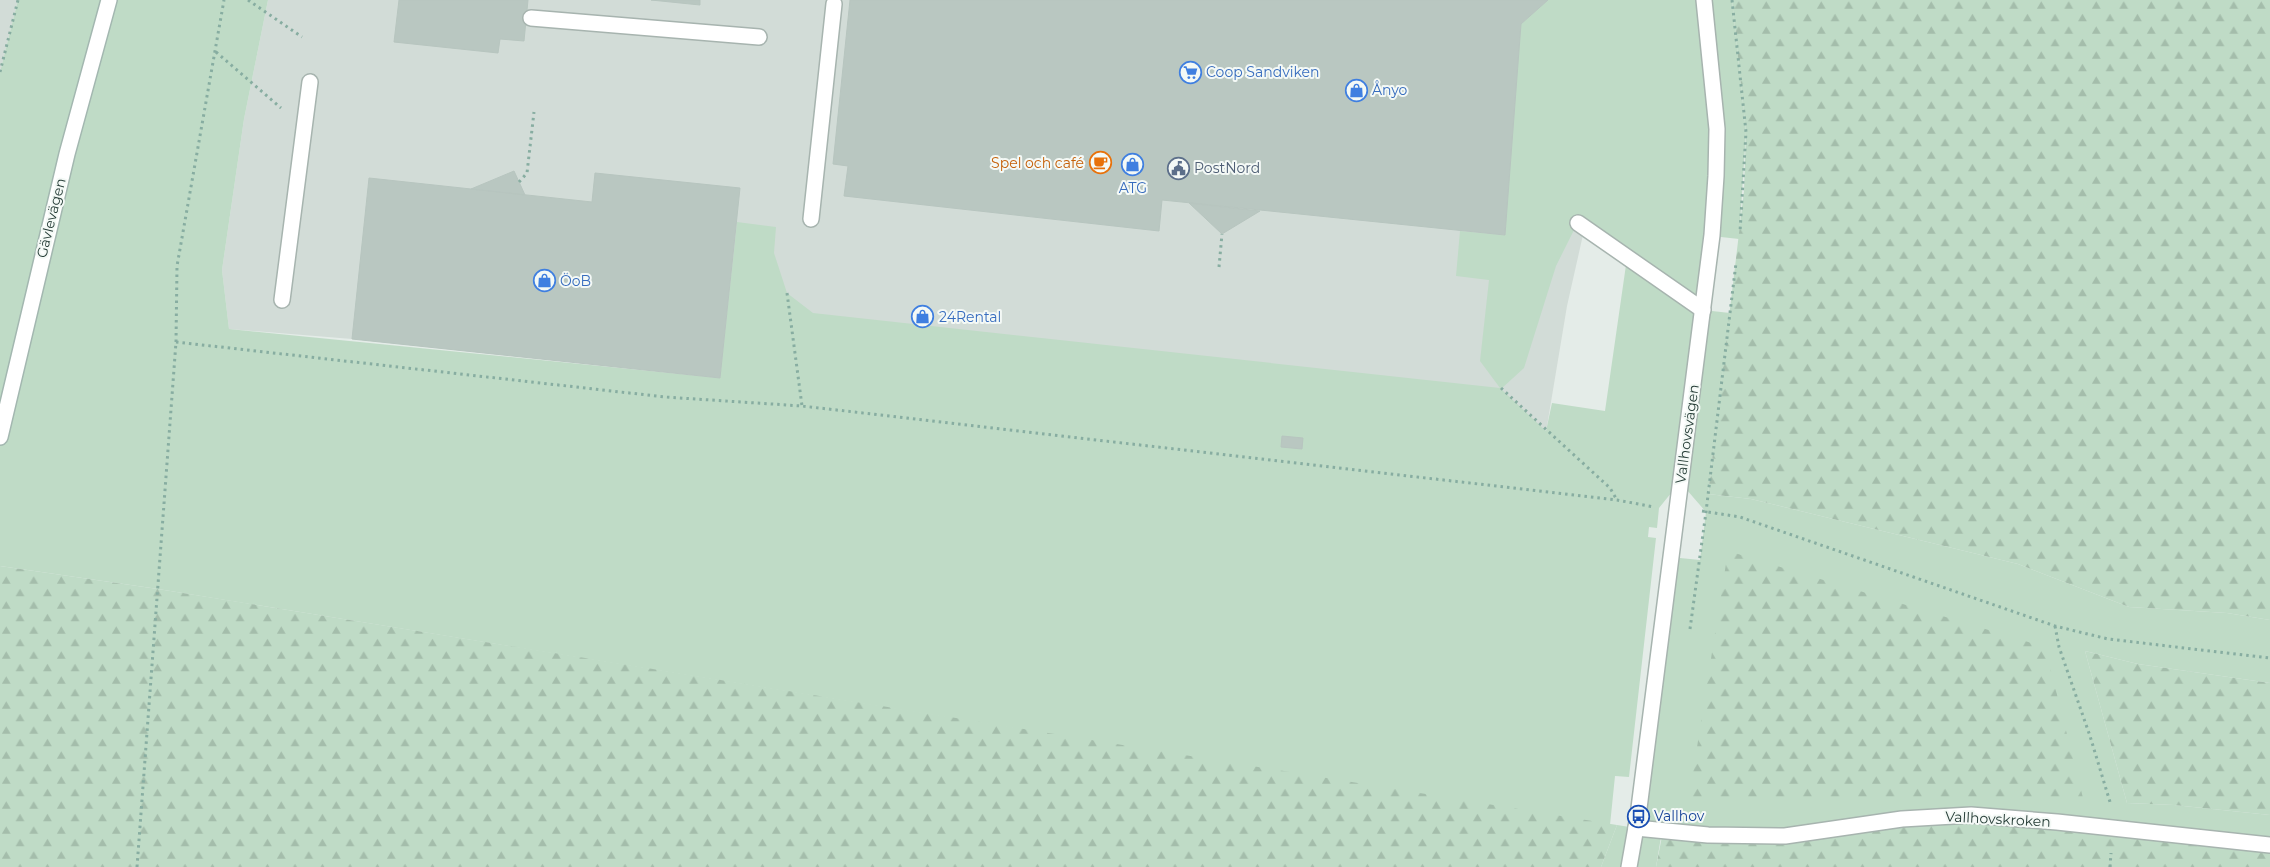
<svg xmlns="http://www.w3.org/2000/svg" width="2270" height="867" viewBox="0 0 2270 867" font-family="Montserrat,sans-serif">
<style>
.built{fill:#d2dcd7}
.grass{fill:#bfdbc6;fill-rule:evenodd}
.forest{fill:url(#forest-firs)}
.building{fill:#b9c7c1;stroke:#b7c5bf}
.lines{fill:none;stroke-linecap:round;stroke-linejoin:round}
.service-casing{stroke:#a7b4af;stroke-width:18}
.minor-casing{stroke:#a7b4af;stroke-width:18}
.tertiary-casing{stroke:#a7b4af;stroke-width:18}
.secondary-casing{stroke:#a3b7b0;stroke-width:18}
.path{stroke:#87ada1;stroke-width:3;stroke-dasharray:2.5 4;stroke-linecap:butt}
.service{stroke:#fff;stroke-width:15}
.minor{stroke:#fff;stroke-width:15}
.tertiary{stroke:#fff;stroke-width:15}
.secondary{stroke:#fff;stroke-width:15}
.labels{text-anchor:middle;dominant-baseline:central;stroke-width:4;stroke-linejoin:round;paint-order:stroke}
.shop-label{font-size:14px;fill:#366cbe;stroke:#f4f9f6;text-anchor:start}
.food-label{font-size:14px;fill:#c56008;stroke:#f4f9f6;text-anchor:end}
.service-label{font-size:14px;fill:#4e5e75;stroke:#f4f9f6;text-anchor:start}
.street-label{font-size:14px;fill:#253c36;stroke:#f4f9f6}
.transit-label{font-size:14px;fill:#164399;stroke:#f4f9f6;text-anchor:start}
</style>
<defs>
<pattern id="forest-firs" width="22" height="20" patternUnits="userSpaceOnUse" patternTransform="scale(1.25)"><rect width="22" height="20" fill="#bfdbc6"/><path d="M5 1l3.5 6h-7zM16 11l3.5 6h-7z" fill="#a4bdab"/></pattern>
</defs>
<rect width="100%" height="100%" fill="#e4ece8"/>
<!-- built -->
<path class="built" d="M0,0H18L0,72Z
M268,0H1606L1587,217L1567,306L1546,432L720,378L352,339L229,329L222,270L244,119Z"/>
<!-- grass -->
<path class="grass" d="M18,0H268L244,119L222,270L229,329L720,378L737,222L776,227L774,253L787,293L813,313L1500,388L1480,361L1489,280L1456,276L1460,231L1505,235L1521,24L1548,0H1732L1746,132L1739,239L1712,236L1703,310L1730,313L1708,494L1751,499L2018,564L2129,607L2227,613L2270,620V683L2138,664L2085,651L2127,803L2174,805L2270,815V845L1818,833L1662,831L1656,867H1601L1617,825L1636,828L1670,557L1700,560L1706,512L1680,482L1659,508L1657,528L1649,527L1648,537L1656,538L1629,777L1615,776L1610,825L158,589L0,566V72ZM1577,224L1627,258L1605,411L1552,403L1546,431L1501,389L1524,368L1556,266Z"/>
<!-- forest -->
<path class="forest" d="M1732,0H2270V620L2227,613L2129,607L2018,564L1751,499L1708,494L1744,191L1746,132Z
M1728,551L2045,647L2083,798H1689Z
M0,566L158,589L1617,825L1601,867H0Z
M2085,651L2138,664L2270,683V815L2174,805L2127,803Z
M1940,816L2270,845V867H1656L1663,831L1749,837Z"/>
<!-- building -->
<path class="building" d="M399,0H528L524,41L500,39L498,53L394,42Z
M651,0H700V5Z
M850,0H1548L1521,24L1505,235L1162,200L1159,231L844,196L848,166L833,164Z
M514,171L525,195L471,189Z
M595,173L740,188L720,378L352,339L369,178L592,202Z
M1189,203L1260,211L1222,234Z
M1282,436L1303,438L1302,449L1281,447Z"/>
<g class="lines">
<defs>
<path id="service" d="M531,18L759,37
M811,219L834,4
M1578,223L1703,310
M282,300L310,82"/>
<path id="minor" d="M1636,828L1708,835L1785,836L1902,819L1971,815L2057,822L2270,845"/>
<path id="tertiary" d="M1629,867L1638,816L1712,235L1716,176L1717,129L1704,0"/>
<path id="secondary" d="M0,437L67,154L109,0"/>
</defs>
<!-- service casing -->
<use href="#service" class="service-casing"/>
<!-- minor casing -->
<use href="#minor" class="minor-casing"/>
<!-- tertiary casing -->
<use href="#tertiary" class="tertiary-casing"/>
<!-- secondary casing -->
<use href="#secondary" class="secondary-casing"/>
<!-- path -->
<path class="path" d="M248,0L302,37
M1732,0L1746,132L1740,232
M216,52L281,108
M0,72L18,0
M519,182L527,173L534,112
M1219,267L1222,234
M787,293L802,406
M176,342L665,397L802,406L1617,500L1654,507
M1501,388L1610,488L1617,500
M1702,511L1740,517L2055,626L2108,639L2270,658
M2055,626L2059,647L2090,736L2110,802
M1690,629L1706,512L1736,263
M137,867L176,342L177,266L224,0
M2110,867L2111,853"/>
<!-- service -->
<use href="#service" class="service"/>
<!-- minor -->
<use href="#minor" class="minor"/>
<!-- tertiary -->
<use href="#tertiary" class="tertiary"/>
<!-- secondary -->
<use href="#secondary" class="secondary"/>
</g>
<!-- icons -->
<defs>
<symbol id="supermarket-ring" viewBox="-11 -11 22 22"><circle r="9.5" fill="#f4f9f6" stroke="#3f7fe0" stroke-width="1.5"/><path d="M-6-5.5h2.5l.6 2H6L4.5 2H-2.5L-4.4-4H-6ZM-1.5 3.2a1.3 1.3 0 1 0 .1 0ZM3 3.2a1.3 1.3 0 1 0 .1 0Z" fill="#3f7fe0"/></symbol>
<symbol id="shop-ring" viewBox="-11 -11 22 22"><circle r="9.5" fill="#f4f9f6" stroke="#3f7fe0" stroke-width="1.5"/><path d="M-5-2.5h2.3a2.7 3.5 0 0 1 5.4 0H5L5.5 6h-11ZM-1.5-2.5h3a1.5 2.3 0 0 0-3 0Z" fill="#3f7fe0"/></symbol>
<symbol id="cafe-ring" viewBox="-11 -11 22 22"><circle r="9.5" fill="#f4f9f6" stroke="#e8710a" stroke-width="1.5"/><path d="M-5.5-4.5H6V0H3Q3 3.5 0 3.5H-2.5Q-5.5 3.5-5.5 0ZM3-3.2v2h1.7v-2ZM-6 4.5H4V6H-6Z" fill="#e8710a"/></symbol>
<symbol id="civic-ring" viewBox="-11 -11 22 22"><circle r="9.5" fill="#f4f9f6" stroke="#5c6f8a" stroke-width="1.5"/><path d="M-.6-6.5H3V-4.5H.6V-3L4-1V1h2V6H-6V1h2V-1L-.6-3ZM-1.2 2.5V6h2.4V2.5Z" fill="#5c6f8a"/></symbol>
<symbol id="bus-ring" viewBox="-11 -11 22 22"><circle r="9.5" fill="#f4f9f6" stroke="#1a4fb4" stroke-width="1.5"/><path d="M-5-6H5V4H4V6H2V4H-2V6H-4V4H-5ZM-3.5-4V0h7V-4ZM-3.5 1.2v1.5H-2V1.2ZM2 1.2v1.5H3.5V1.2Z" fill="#1a4fb4"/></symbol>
</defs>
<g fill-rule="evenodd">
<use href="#supermarket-ring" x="1178" y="60" width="25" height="25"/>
<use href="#shop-ring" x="1344" y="78" width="25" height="25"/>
<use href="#cafe-ring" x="1088" y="150" width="25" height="25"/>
<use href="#shop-ring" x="1120" y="152" width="25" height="25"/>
<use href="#civic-ring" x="1166" y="156" width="25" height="25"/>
<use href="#shop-ring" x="532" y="268" width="25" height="25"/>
<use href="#shop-ring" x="910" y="304" width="25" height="25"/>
<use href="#bus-ring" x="1626" y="804" width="25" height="25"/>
</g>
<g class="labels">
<!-- shop labels -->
<g class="shop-label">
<text x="1206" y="72">Coop Sandviken</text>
<text x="1372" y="90">Ånyo</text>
<text x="1133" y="188" text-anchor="middle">ATG</text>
<text x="560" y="281">ÖoB</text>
<text x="939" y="317">24Rental</text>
</g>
<!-- food labels -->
<g class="food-label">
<text x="1084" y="163">Spel och café</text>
</g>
<!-- service labels -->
<g class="service-label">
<text x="1194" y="168">PostNord</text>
</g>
<!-- street labels -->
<g class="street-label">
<text transform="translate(51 218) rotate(-76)">Gävlevägen</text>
<text transform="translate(1687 434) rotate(-82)">Vallhovsvägen</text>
<text transform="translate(1998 819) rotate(3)">Vallhovskroken</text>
</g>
<!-- transit labels -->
<g class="transit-label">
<text x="1654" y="816">Vallhov</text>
</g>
</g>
</svg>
